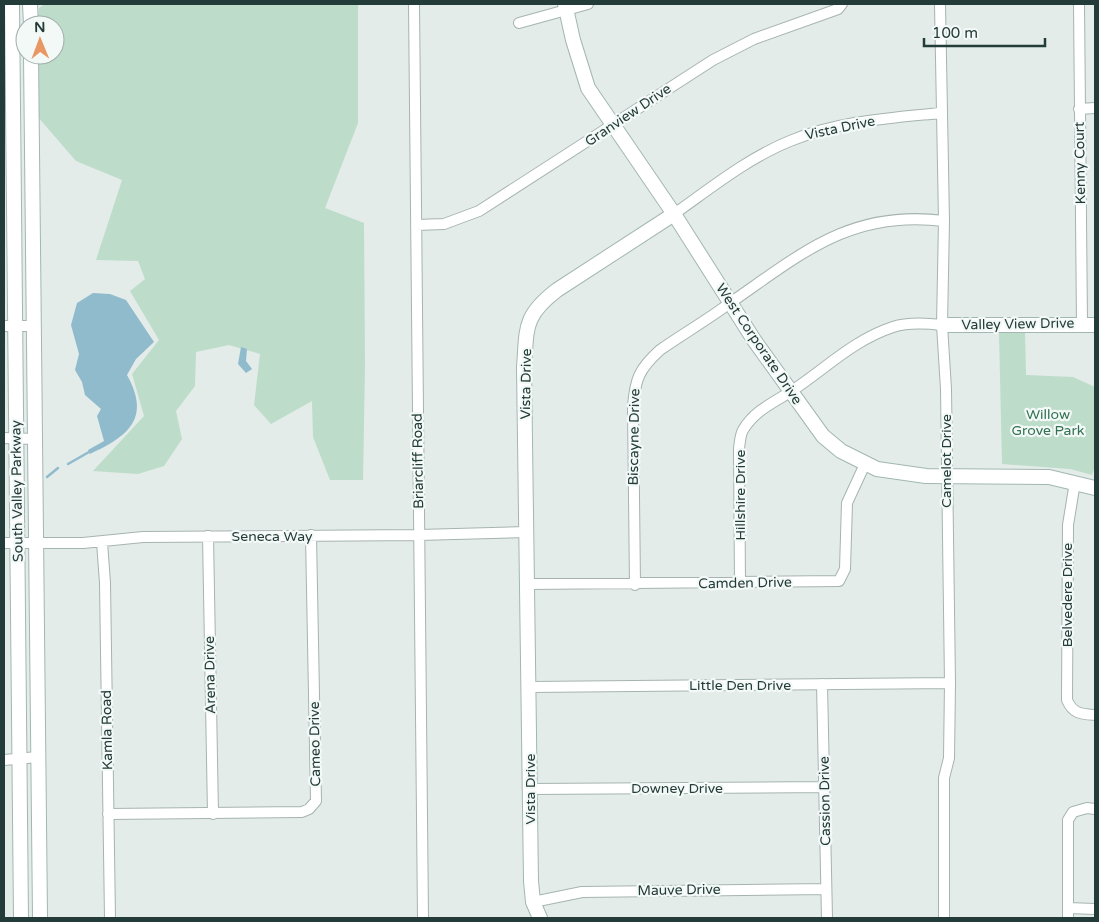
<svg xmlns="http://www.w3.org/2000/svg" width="1099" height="922" viewBox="0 0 1099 922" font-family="'Varela Round',sans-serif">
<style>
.green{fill:#bddcca}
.water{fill:#8fbbcd}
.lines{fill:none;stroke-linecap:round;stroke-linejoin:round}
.stream{stroke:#8fbbcd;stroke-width:2.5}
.street-casing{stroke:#a6b4b1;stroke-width:12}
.secondary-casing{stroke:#a2b7b2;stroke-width:16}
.street{stroke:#fff;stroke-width:10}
.secondary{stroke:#fff;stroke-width:14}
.labels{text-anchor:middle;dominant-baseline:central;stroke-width:4.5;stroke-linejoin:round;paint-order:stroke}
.street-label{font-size:14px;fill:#243c39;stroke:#f3f9f7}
.park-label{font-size:14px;fill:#317052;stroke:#f3f9f7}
</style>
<rect width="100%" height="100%" fill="#e3ece9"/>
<!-- green -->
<path class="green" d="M45,4H358V123L325,208L364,223L365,365L363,480H330L313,437L312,401L271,424L254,405L260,354L229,345L196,352L195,386L176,411L182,439L164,466L138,474L93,471L144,416L132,374L159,340L130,291L145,279L138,261L96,260L122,180L76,161L37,116L36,55H55V25H37L39,8Z
M1025,332L1026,375L1073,377L1095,387V466L1092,475L1070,469L1002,464L999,333Z"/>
<!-- water -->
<path class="water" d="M93,293L110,294L126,300L154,342L136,359L127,375C151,418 129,436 90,454L88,450L104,441L97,416L101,409L85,395L82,382L75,370L79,354L71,325L77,303Z
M241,347L247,349L246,361L252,369L246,373L238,364Z"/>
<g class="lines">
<!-- stream -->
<path class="stream" d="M68,464L89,452
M47,477L58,468"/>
<defs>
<path id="street" d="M414,4L423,918
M940,4L944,221L942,325L946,389L950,683L949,758L944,778V918
M1079,4L1082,323
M519,23L588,4
M1079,109L1095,108
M674,214C711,188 748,158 790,141C838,121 890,118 940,113
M416,225L444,224L479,211L713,60L754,39L838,9L842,4
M4,326H34
M4,438L35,439
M1075,482L1068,525L1067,700C1073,714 1081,714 1095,715
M208,536L213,814
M102,542L105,583L110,918
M4,543H83L143,537L419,535L527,532
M740,583L739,448C740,443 740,435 743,430C754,411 773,403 790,392C824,370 853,340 893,327C908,322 925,323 942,325
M528,584L839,581L845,569L847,503L865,464
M635,585L633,407C635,379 639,369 660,350C683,334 707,320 730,303C801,254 851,209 944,221
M822,684L827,918
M530,687L950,683
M4,760L38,757
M530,789L825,787
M108,814L302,812L309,809L316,801L311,535
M533,902L582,892L826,889
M1068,908L1095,909
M1068,918V820L1073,812L1087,808L1095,809"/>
<path id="secondary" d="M12,4L21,918
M30,4L31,25
M565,4L573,40L588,88L674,214L754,340L823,436L841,451L877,469L926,476L1049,477L1095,488
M31,55L40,918
M942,325H1095
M540,918L533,902L531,881L524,367C527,328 523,316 557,290L674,214"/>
</defs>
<!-- street casing -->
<use href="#street" class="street-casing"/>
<!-- secondary casing -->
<use href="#secondary" class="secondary-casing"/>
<!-- street -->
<use href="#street" class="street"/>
<!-- secondary -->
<use href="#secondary" class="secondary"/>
</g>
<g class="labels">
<!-- street labels -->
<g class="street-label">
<text transform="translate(628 115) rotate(-34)">Granview Drive</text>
<text transform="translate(840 128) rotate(-12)">Vista Drive</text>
<text transform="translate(1080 163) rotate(-91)">Kenny Court</text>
<text transform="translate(1018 324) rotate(-1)">Valley View Drive</text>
<text transform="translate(759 344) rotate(56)">West Corporate Drive</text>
<text transform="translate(526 384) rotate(-89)">Vista Drive</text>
<text transform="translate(634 437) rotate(-89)">Biscayne Drive</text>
<text transform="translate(418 461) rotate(-91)">Briarcliff Road</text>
<text transform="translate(946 461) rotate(-90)">Camelot Drive</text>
<text transform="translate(17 491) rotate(-91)">South Valley Parkway</text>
<text transform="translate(740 495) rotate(-90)">Hillshire Drive</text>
<text x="272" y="536">Seneca Way</text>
<text transform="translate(745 583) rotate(-1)">Camden Drive</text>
<text transform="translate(1067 595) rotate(-90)">Belvedere Drive</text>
<text transform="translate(210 675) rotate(-91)">Arena Drive</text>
<text x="740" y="685">Little Den Drive</text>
<text transform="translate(107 730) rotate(-91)">Kamla Road</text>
<text transform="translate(315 744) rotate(-91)">Cameo Drive</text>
<text x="677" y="788">Downey Drive</text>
<text transform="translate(530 789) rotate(-90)">Vista Drive</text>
<text transform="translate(825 801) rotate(-91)">Cassion Drive</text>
<text transform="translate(679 890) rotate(-1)">Mauve Drive</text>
</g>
<!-- park labels -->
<g class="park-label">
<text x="1048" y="414">Willow<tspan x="1048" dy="16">Grove Park</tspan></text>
</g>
</g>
<!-- border -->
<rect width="1099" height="922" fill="none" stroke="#243c39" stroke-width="10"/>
<!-- north arrow -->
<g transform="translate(40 40) rotate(359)"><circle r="24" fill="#f3f9f7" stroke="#a0adab"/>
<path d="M0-4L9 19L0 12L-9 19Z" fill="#e99764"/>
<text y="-8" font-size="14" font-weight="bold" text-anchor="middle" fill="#243c39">N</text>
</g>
<!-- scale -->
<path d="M924 38v8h121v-8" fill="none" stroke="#243c39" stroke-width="2.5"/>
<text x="932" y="38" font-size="15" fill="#243c39" stroke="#f3f9f7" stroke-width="4" paint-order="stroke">100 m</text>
</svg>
